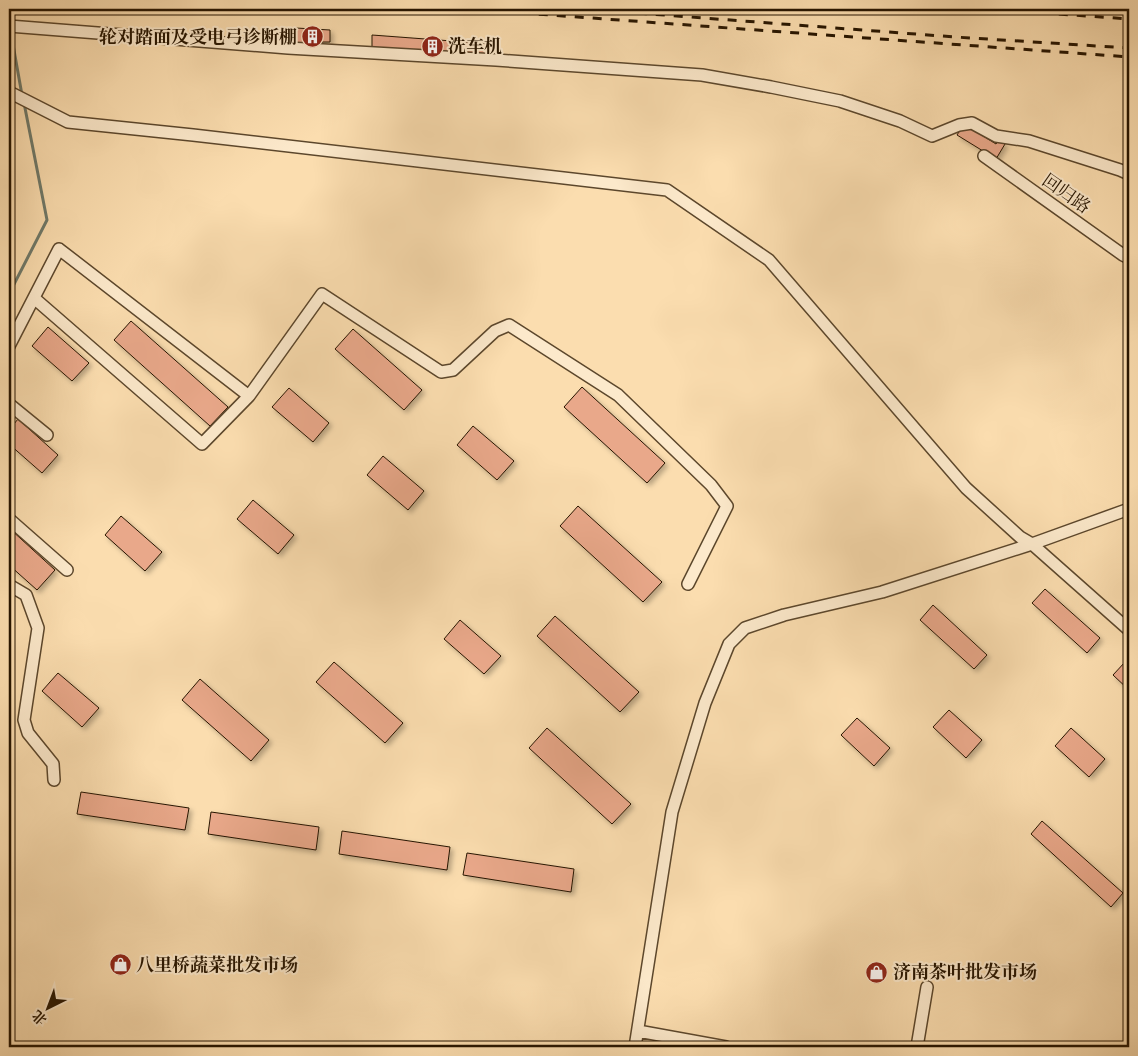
<svg xmlns="http://www.w3.org/2000/svg" width="1138" height="1056" viewBox="0 0 1138 1056" font-family="'Libre Bodoni','Noto Serif SC',serif">
<style>
.lines{fill:none;stroke-linecap:round;stroke-linejoin:round}
.stream{stroke:#6f7969;stroke-width:3}
.building{fill:#e9a88a;stroke:#271500;filter:url(#shadow)}
.minor-casing{stroke:#5c472c;stroke-width:14}
.minor{stroke:#fce9cb;stroke-width:11}
.rail{stroke:#271500;stroke-width:3;stroke-dasharray:9 9;stroke-linecap:butt}
.labels{text-anchor:middle;dominant-baseline:central;stroke-width:4;stroke-linejoin:round;paint-order:stroke}
.poi-label{font-size:18px;font-weight:bold;fill:#271500;stroke:#fce9cb;text-anchor:start}
.street-label{font-size:18px;fill:#271500;stroke:#fce9cb}
</style>
<defs>
<filter id="shadow"><feDropShadow dx="3" dy="3" stdDeviation="2.5" flood-color="#0004"/></filter>
</defs>
<rect width="100%" height="100%" fill="#fbddaf"/>
<filter id="stains"><feTurbulence type="fractalNoise" baseFrequency=".004" numOctaves="4"/><feColorMatrix values="0 0 0 0 .2 0 0 0 0 .09 0 0 0 0 .02 0 0 0 .5 -.17"/></filter>
<radialGradient id="worn" r=".72"><stop offset=".6" stop-color="#630" stop-opacity="0"/><stop offset="1" stop-color="#630" stop-opacity=".3"/></radialGradient>
<g class="lines">
<!-- stream -->
<path class="stream" d="M12,39L22,95
M9,294L47,220L24,103"/>
</g>
<!-- building -->
<path class="building" d="M296,28L330,30V42H322L321,48L295,46Z
M372,35L492,44L491,56L372,48Z
M964,124L996,144L999,140L1005,144L996,159L957,135Z
M131,321L228,407L210,426L114,340Z
M48,327L89,363L72,381L32,346Z
M353,329L422,390L404,410L335,349Z
M582,387L665,463L647,483L564,407Z
M289,388L329,423L313,442L272,407Z
M18,419L58,455L42,473L9,444V430Z
M473,426L514,461L497,480L457,445Z
M383,456L424,491L408,510L367,475Z
M253,500L294,535L278,554L237,519Z
M578,506L662,582L643,602L560,526Z
M121,516L162,552L145,571L105,535Z
M9,528L55,570L37,590L9,565Z
M1045,589L1100,638L1087,653L1032,603Z
M933,605L987,655L974,669L920,620Z
M555,616L639,692L620,712L537,636Z
M460,620L501,656L484,674L444,639Z
M334,662L403,723L385,743L316,682Z
M1125,662L1129,666V690L1113,675Z
M58,673L99,708L82,727L42,691Z
M200,679L269,740L251,761L182,700Z
M949,710L982,740L966,758L933,727Z
M857,718L890,748L874,766L841,735Z
M547,728L631,804L612,824L529,748Z
M1071,728L1105,759L1089,777L1055,746Z
M81,792L189,808L185,830L77,814Z
M211,812L319,827L316,850L208,834Z
M1042,821L1123,893L1111,907L1031,834Z
M342,831L450,847L447,870L339,854Z
M467,853L574,869L571,892L463,875Z"/>
<g class="lines">
<defs>
<path id="minor" d="M9,26L288,48L496,60L702,75L771,87L840,101L900,121L932,136L959,125L972,123L996,136L1029,141L1120,170L1129,174
M9,92L68,122L193,135L667,190L769,260L966,488L1020,537L1032,544L1129,630
M984,156L1123,255L1129,258
M34,298L202,444L249,396
M9,346L59,249L249,396L322,294L441,372L453,370L495,331L509,325L618,395L711,485L727,506L688,584
M9,404L47,435
M9,519L67,570
M9,585L26,595L38,628L24,720L28,733L53,764L54,780
M638,1031L726,1047
M635,1047L672,812L705,703L729,644L745,628L784,615L882,592L1032,544L1129,509
M917,1047L927,987"/>
</defs>
<!-- minor casing -->
<use href="#minor" class="minor-casing"/>
<!-- minor -->
<use href="#minor" class="minor"/>
<!-- rail -->
<path class="rail" d="M467,9L1129,57
M584,9L955,37L1129,48
M987,9L1129,19"/>
</g>
<!-- icons -->
<defs>
<symbol id="building-disc" viewBox="-11 -11 22 22"><circle r="9.5" fill="#8f2418" stroke="#fce9cb"/><path d="M-4-6H4V6H1V3H-1V6H-4ZM-2.5-4.3h1.7v1.8h-1.7ZM.8-4.3h1.7v1.8H.8ZM-2.5-1h1.7V.8h-1.7ZM.8-1h1.7V.8H.8Z" fill="#fff"/></symbol>
<symbol id="shop-disc" viewBox="-11 -11 22 22"><circle r="9.5" fill="#8f2418" stroke="#fce9cb"/><path d="M-5-2.5h2.3a2.7 3.5 0 0 1 5.4 0H5L5.5 6h-11ZM-1.5-2.5h3a1.5 2.3 0 0 0-3 0Z" fill="#fff"/></symbol>
</defs>
<g fill-rule="evenodd">
<use href="#building-disc" x="300" y="24" width="25" height="25"/>
<use href="#building-disc" x="420" y="34" width="25" height="25"/>
<use href="#shop-disc" x="108" y="952" width="25" height="25"/>
<use href="#shop-disc" x="864" y="960" width="25" height="25"/>
</g>
<g class="labels">
<!-- poi labels -->
<g class="poi-label">
<text x="297" y="37" text-anchor="end">轮对踏面及受电弓诊断棚</text>
<text x="448" y="46">洗车机</text>
<text x="136" y="965">八里桥蔬菜批发市场</text>
<text x="893" y="972">济南茶叶批发市场</text>
</g>
<!-- street labels -->
<g class="street-label">
<text transform="translate(1066 194) rotate(35)">回归路</text>
</g>
</g>
<!-- margin -->
<rect width="1138" height="1056" fill="none" stroke="#fbddaf" stroke-width="30"/>
<rect x="10" y="10" width="1118" height="1036" fill="none" stroke="#271500" stroke-width="2.5"/>
<rect x="15" y="15" width="1108" height="1026" fill="none" stroke="#271500"/>
<!-- north arrow -->
<g transform="translate(48 1008) rotate(222)" stroke="#fce9cb" stroke-width="4" paint-order="stroke">
<path d="M0-4L9 19L0 12L-9 19Z" fill="#271500"/>
<text y="-8" font-size="14" font-weight="bold" text-anchor="middle" fill="#271500">北</text>
</g>
<rect width="100%" height="100%" filter="url(#stains)"/>
<rect width="100%" height="100%" fill="url(#worn)"/>
</svg>
